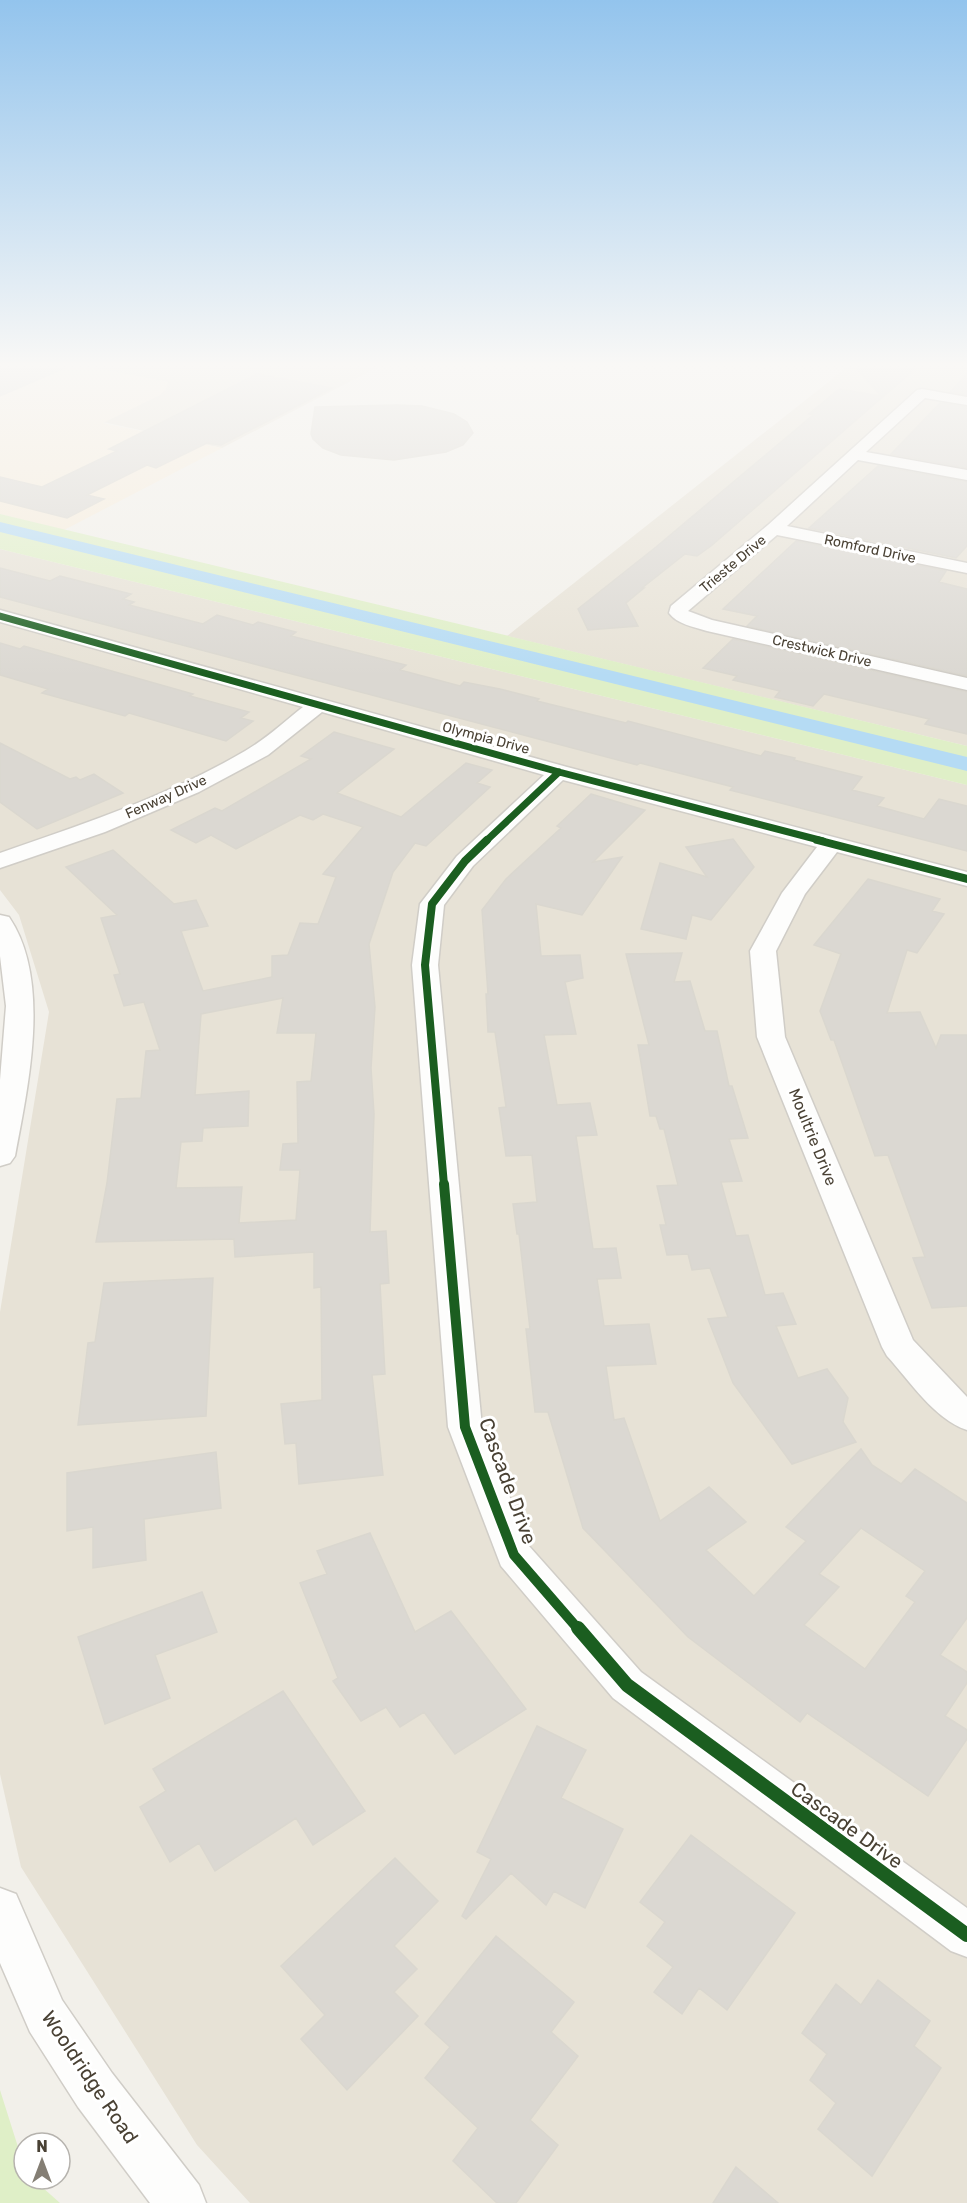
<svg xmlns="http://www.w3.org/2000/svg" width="967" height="2203" viewBox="0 0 967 2203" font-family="Rubik,sans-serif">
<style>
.residential{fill:#e7e2d6}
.commercial{fill:#f6ecdb}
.green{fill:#dfefc7}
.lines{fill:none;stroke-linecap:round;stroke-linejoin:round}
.canal{fill:#b5dbf4;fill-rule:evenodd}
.building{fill:#dbd8d2;stroke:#dad7cf;stroke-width:1.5;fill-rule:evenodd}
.minor-casing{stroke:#d0cdc7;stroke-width:3}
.minor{fill:#fdfdfc;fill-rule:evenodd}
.cycleway-far3-casing{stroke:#fff;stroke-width:10}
.cycleway-far2-casing{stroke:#fff;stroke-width:12}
.cycleway-far1-casing{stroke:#fff;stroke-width:14}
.cycleway-casing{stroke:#fff;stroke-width:18}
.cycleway-far3{stroke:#1b5e20;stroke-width:7}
.cycleway-far2{stroke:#1b5e20;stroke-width:8}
.cycleway-far1{stroke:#1b5e20;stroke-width:10}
.cycleway{stroke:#1b5e20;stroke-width:14}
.labels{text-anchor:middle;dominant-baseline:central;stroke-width:6;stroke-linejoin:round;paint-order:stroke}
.far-street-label{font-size:14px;fill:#494134;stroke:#fff}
.street-label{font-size:16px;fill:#494134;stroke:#fff}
.near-street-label{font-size:20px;fill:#494134;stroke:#fff}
</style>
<rect width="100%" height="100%" fill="#f2f0ea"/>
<!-- residential -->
<path class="residential" d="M95,368H376L222,448L103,422L160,395L168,382Z
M846,368H967V746L507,636Z
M0,549L967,785V2203H250L197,2145L21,1867L0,1774V1312L49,1012L19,915L0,890Z"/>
<!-- commercial -->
<path class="commercial" d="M0,368H95L168,382L166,389L160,395L103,423L222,448L64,530L0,514Z"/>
<!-- green -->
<path class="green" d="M0,514L967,746V785L0,549Z
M0,2090L24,2166V2179H33L60,2203H0Z"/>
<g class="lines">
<!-- canal -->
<path class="canal" d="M0,522L967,757V771L0,532Z"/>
</g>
<!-- building -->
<path class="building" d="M0,368H65L0,396Z
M856,368H916L711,546L697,556L685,554L642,588H644L626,603L638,626L588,630L578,609L656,547L813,415L809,414L839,389L881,396Z
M257,374L332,388L221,445L207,443L156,468L147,465L87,495L104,499L67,518L0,501V477L42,487L117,451L109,449Z
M967,374V395L950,392Z
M940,403L967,407V468L891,454Z
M397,405L422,406L454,414L467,422L473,433L463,445L446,452L394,460L341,455L323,448L313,439L311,434L315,407Z
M878,466L967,482V546L956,558L809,528Z
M796,541L946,571L939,582L967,589V676L747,626L757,616L723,609Z
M0,568L50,581L60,576L131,594L123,599L134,602L129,605L203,624L217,615L253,625L258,622L296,632L291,636L406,665L400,670L460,686L464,682L500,689L539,699L537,701L626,723L628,721L761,756L765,751L795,758L794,760L862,777L852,790L884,798L877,806L924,819L939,799L967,806V851L730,790L733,787L640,763L637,765L0,597Z
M733,639L967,692V734L925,724L929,719L824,694L813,706L775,697L780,691L733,680L737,676L703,668Z
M0,643L20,649L24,646L193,694L190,696L249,712L241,718L253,721L226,741L129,713L125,716L42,693L48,689L0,675Z
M334,732L394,749L337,793L401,817L466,763L492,770L477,783L490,787L426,846L415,843L393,872L369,944L375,1007L371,1068L374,1114L370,1232L386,1231L389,1283L380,1284L385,1374L372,1375L383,1475L299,1484L296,1443L285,1444L281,1404L322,1400L321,1287L314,1288V1252L235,1257L234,1239L96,1242L107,1183L117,1099L141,1098L146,1051L160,1050L144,1002L124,1006L114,975L120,974L101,918L117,915L66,867L113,850L174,904L196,900L208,926L181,931L203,991L272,977V956L288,955L300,923L318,924L336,877L323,874L363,827L323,814L313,820L300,815L236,849L211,835L196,843L171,830L215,808L222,811L311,759L301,756ZM283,998L277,1033H316L311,1081L297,1082L298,1143L283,1144L280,1170H300L296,1220L239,1223L242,1187L176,1188L181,1142L202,1141L203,1128L248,1126L249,1091L195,1095L201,1014Z
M0,743L70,779L76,777L80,780L94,774L123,793L37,829L0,802Z
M591,794L645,810L593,862L622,857L582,915L536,904L541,956L580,955L583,978L565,982L576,1034L544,1035L557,1105L590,1103L597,1135L576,1136L593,1249L616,1248L621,1278L597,1279L604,1326L649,1324L656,1364L606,1366L614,1420L624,1418L660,1521L709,1487L746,1522L706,1550L754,1596L806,1541L786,1527L861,1449L872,1465L901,1484L915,1469L967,1503V1618L940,1655L967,1672V1683L945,1716L967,1730V1739L928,1796L807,1713L800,1722L688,1637L583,1528L548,1412H535L526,1329H530L519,1234H517L513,1204L537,1202L532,1155L506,1156L499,1108L506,1107L495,1032H488L486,994H488L482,910L506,879L561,828L557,826ZM861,1528L925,1571L906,1596L915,1602L865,1669L804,1625L839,1587L819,1574Z
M733,839L754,867L711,920L692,915L686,939L641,929L660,863L707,877L686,847Z
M868,879L940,899L932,911L944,914L917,953L907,950L887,1013L920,1012L936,1048L941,1035H967V1306L932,1308L913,1258L925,1257L888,1155L875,1156L834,1040H831L820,1011L841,954L814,945Z
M682,953L674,982L690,981L705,1031H717L729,1086H732L748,1138L729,1139L742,1181L721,1182L736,1236L748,1235L765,1295L783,1293L796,1324L776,1326L798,1378L827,1369L848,1398L843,1422L856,1442L792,1464L733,1383L708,1319L728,1317L710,1268L692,1270L688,1254L667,1255L660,1225H666L657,1186L678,1185L664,1129H660L656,1116H650L638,1045H649L626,954Z
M213,1278L206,1416L78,1425L88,1343L95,1342L104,1283Z
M216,1452L221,1508L144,1519L146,1560L93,1568V1527L67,1531V1473Z
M370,1533L415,1632L451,1611L526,1709L455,1754L424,1712L400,1727L386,1707L361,1721L333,1681L338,1678L300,1583L327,1574L317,1551Z
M202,1592L217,1632L155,1655L170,1698L105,1724L78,1637Z
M283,1691L365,1811L313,1845L296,1818L215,1871L199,1843L170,1862L140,1807L166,1791L153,1769Z
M537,1726L586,1750L561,1798L623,1829L585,1908L554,1891L546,1905L511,1873L466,1919L462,1916L491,1859L477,1852Z
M691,1835L795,1913L727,2010L699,1988L682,2014L654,1992L673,1967L647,1946L665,1922L640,1902Z
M395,1858L438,1901L394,1946L417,1969L394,1992L418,2016L347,2090L301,2039L325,2015L281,1966Z
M496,1936L574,2002L551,2032L578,2056L530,2120L558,2145L516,2203H497L453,2161L478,2128L425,2078L450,2047L425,2024Z
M878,1980L930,2021L914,2046L941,2068L872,2176L818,2129L836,2103L810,2080L827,2054L802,2033L836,1984L861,2005Z
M736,2167L778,2203H713Z"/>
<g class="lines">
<defs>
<path id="minor" d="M922,389L967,397V405L925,398L866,452L967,470V480L858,460L787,526L967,563V573L777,535L688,611L712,620L967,678V690L707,631C694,627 677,624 669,613L671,606L768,525L917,390Z
M0,610L567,767L967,872V886L837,852L805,894L776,951L785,1037L913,1340L967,1397V1430C934,1419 910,1381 887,1356L882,1347L757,1037L750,951L782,893L817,847L563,780L473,866L444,905L438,965L482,1427L529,1546L641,1672L967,1908V1957L951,1951L613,1698L501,1566L448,1427L412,965L420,904L457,856L544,775L322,712L268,755L199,792L105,832L0,868V853C83,824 169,796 245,751C266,739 284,722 303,707L0,622Z
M0,915L9,917C52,980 28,1086 15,1156L10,1163L0,1166V1080L6,1006L0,956Z
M0,1888L16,1894L62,2000L112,2073L199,2185L206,2203H150L78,2107L30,2032L0,1963Z"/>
</defs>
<!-- minor casing -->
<use href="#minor" class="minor-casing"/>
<!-- minor -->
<use href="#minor" class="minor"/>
<defs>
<path id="cycleway-far3" d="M0,616L559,772L823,841
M486,841L559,772"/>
<path id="cycleway-far2" d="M817,840L967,879
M444,1185L425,965L432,904L465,861L487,840"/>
<path id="cycleway-far1" d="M444,1184L465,1427L514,1555L579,1630"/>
<path id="cycleway" d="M578,1628L627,1685L967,1935"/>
</defs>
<!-- cycleway-far3 casing -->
<use href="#cycleway-far3" class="cycleway-far3-casing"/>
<!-- cycleway-far2 casing -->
<use href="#cycleway-far2" class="cycleway-far2-casing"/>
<!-- cycleway-far1 casing -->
<use href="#cycleway-far1" class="cycleway-far1-casing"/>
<!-- cycleway casing -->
<use href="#cycleway" class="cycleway-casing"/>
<!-- cycleway-far3 -->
<use href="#cycleway-far3" class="cycleway-far3"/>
<!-- cycleway-far2 -->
<use href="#cycleway-far2" class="cycleway-far2"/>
<!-- cycleway-far1 -->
<use href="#cycleway-far1" class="cycleway-far1"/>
<!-- cycleway -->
<use href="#cycleway" class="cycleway"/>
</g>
<!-- sky -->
<linearGradient id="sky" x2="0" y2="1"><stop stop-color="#93c4ed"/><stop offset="0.54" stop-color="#f9f8f6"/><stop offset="1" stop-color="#f9f8f6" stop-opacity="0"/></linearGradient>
<rect width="967" height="676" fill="url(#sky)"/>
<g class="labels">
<!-- far-street labels -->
<g class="far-street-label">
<text transform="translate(870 549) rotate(12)">Romford Drive</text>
<text transform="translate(733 564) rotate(-40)">Trieste Drive</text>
<text transform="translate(822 651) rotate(13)">Crestwick Drive</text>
<text transform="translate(486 738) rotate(15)">Olympia Drive</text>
<text transform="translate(166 797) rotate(-24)">Fenway Drive</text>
</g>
<!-- street labels -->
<g class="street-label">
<text transform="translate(813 1137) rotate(68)">Moultrie Drive</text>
</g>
<!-- near-street labels -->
<g class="near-street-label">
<text transform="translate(508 1481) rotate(70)">Cascade Drive</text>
<text transform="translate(847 1825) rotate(36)">Cascade Drive</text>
<text transform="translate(90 2077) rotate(56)">Wooldridge Road</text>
</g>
</g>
<!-- north arrow -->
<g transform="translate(42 2161)"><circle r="28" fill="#ffffff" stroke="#b6b3ae" stroke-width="1.5"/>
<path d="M0-4.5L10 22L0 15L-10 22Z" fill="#847e74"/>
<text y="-9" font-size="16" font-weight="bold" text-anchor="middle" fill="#494134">N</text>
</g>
</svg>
